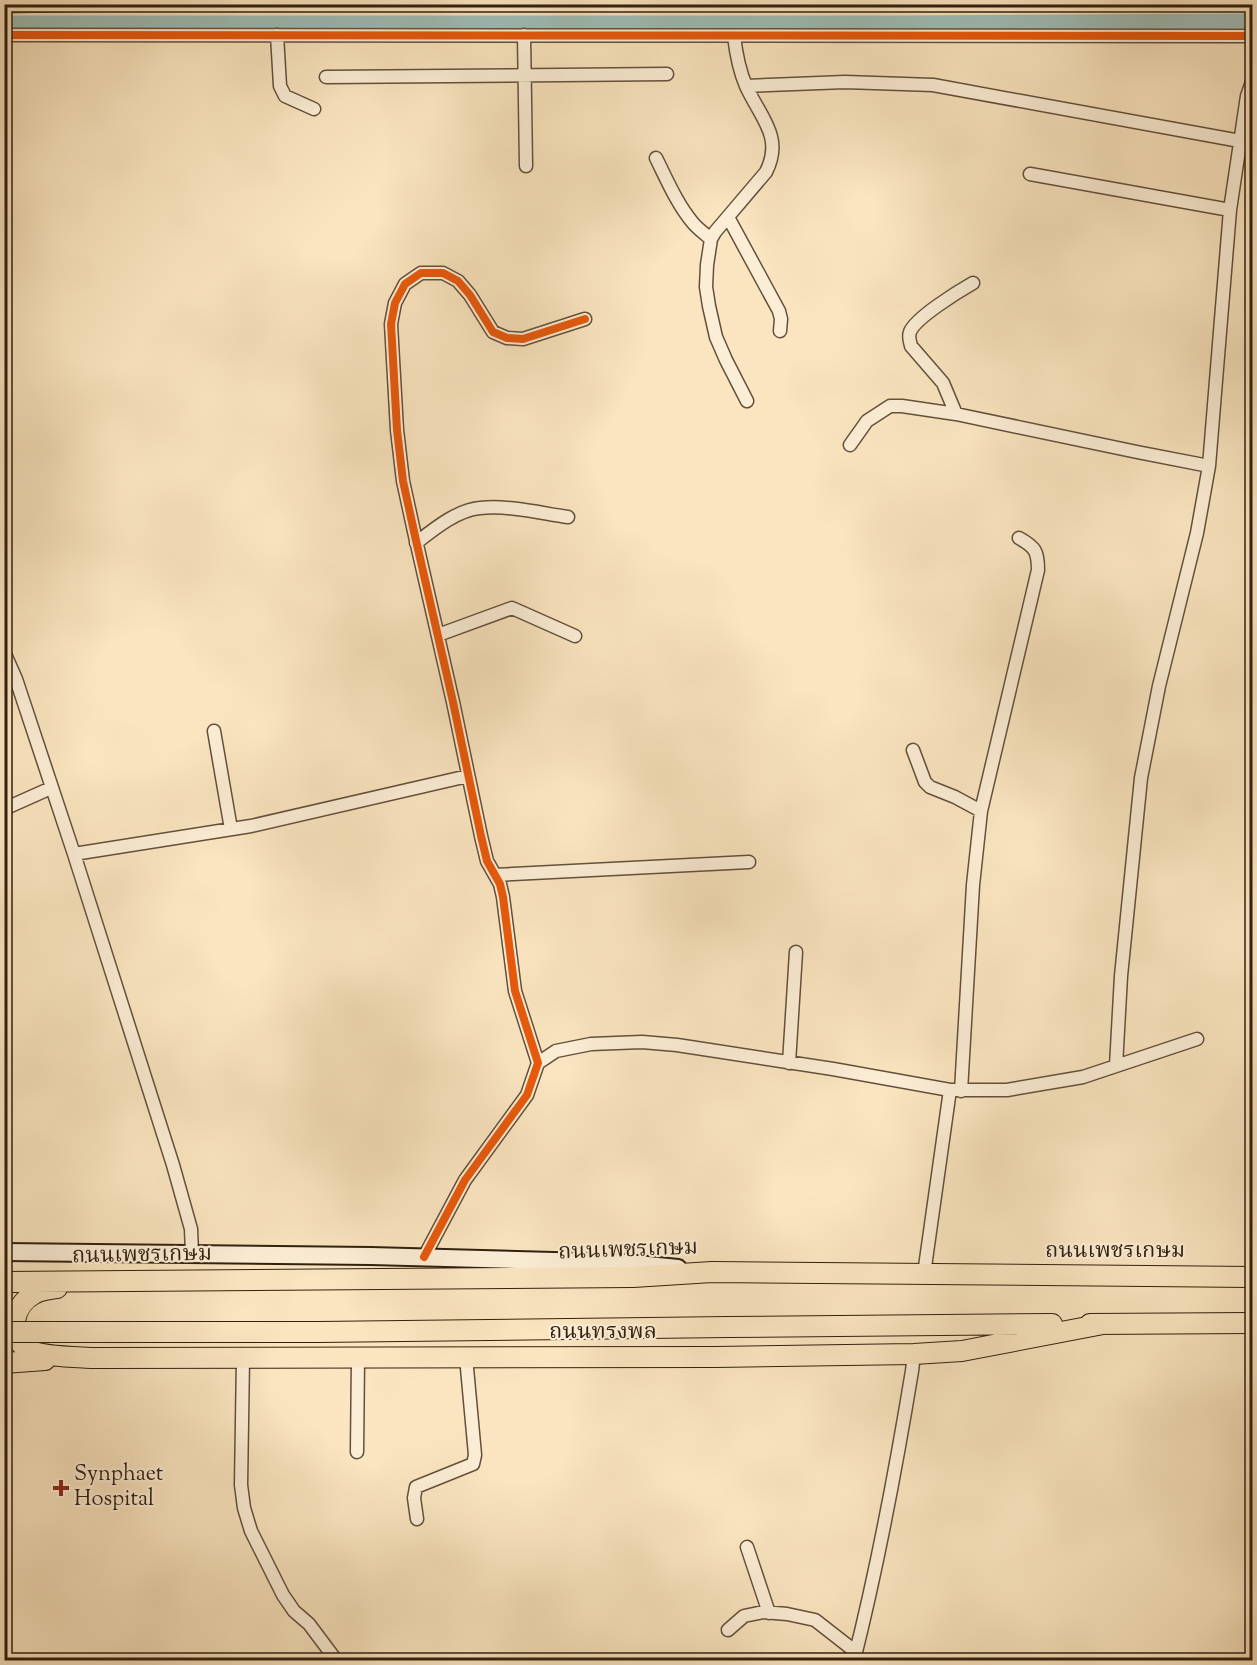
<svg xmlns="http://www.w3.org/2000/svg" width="1257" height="1665" viewBox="0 0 1257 1665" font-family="'Sorts Mill Goudy','Noto Serif Thai',serif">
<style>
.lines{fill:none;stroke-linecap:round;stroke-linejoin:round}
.canal{stroke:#9fbeb8;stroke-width:15}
.minor-casing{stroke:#63503b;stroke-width:15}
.secondary-casing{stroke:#311f0f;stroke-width:20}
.trunk-casing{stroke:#311f0f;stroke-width:22}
.minor{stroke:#fceed6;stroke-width:12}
.secondary{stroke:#fceed6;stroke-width:16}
.trunk{stroke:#fae5c0;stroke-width:20}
.trunk-bridge-casing{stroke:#311f0f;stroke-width:22;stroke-linecap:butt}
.trunk-bridge{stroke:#fae5c0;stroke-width:20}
.cycleway-casing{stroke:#fceed6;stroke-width:11}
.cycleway{stroke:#e8590c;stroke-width:8}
.poi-dot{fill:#8f2418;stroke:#fceed6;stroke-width:2}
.labels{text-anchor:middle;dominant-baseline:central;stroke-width:4.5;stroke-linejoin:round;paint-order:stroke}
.street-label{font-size:22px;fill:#311f0f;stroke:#fceed6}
.poi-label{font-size:22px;fill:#311f0f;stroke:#fceed6;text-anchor:start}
</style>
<rect width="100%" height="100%" fill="#fae5c0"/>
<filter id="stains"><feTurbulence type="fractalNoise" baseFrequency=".00333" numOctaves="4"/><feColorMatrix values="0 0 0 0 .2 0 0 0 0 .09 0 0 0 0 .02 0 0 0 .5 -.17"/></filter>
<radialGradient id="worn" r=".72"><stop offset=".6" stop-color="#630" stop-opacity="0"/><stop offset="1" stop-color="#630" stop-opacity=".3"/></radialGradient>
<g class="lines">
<!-- canal -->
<path class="canal" d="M4,23H902L1252,21"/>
<defs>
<path id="minor" d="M4,6L118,4
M4,35L1252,36
M277,35L280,86L285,96L314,109
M524,35L526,166
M734,36C736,53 739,70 746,86C760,117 784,137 766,172L715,232L711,239L707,265L706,287L709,306L716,337L726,360L747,401
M326,77L667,74
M746,86L845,82L933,85L1240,141
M656,158C667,180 677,204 693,223C698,229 705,234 711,239
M1030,174L1230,210
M728,217L779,311L781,319L780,331
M956,414L943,383L911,346C910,341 908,337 910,332C915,318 959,291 973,283
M850,445L867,421L890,406H902L956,414L1137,452L1209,466
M416,543C434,529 457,510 480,508C509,505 540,513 568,517
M438,635L512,608L575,636
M4,652L16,679L74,854L173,1165L191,1229L192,1253
M214,731L231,829
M913,750L925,782L930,787L955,797L981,811L973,885L961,1091
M4,809L51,788
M981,811L1038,570C1038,551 1035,547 1019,538
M74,854L251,826L468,776
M495,875L749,862
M538,1063L556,1051L591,1044L642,1042L677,1045L833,1069L950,1090H1007L1083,1077L1197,1039
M789,1063L796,952
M1116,1066L1121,976L1141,778L1159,686L1197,533L1209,466L1230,210L1247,96L1252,82
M424,1257L465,1180L527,1095L538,1063L515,991L503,897L500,884L487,861L481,836L453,702L415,536L403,481L397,430L391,324L395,303L405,284L421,273H443L458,281L470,295L493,332L507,338L523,339L585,319
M924,1274L950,1090
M243,1358L241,1485L244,1508L251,1531L283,1595L294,1611L309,1624L336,1660
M357,1452L358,1358
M417,1519L414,1498L416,1487L473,1464L475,1455L466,1357
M747,1547L769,1613
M728,1630L744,1616L763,1612L787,1614L815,1620L856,1652
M854,1660C878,1565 896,1468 912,1371L914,1354"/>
<path id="secondary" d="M4,1252L371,1256L627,1263L678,1268"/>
<path id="trunk" d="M4,1282L633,1277L712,1272L1252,1277
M57,1288C49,1289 40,1290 34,1294C14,1304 6,1335 27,1349C39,1357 78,1357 93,1358L715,1357L914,1354L962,1351L1103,1324
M1090,1324L1252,1323
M728,1327L1052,1324
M4,1363L45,1360"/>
</defs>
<!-- minor casing -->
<use href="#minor" class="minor-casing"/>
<!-- secondary casing -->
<use href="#secondary" class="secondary-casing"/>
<!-- trunk casing -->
<use href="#trunk" class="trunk-casing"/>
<!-- minor -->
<use href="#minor" class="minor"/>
<!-- secondary -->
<use href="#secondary" class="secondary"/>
<!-- trunk -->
<use href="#trunk" class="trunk"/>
<defs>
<path id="trunk-bridge" d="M4,1332H318L728,1327"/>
</defs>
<!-- trunk-bridge casing -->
<use href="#trunk-bridge" class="trunk-bridge-casing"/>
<!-- trunk-bridge -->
<use href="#trunk-bridge" class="trunk-bridge"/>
<defs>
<path id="cycleway" d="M4,35L1252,36
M424,1257L465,1180L527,1095L538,1063L515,991L503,897L500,884L487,861L481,836L453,702L415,536L403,481L397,430L391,324L395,303L405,284L421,273H443L458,281L470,295L493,332L507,338L523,339L585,319"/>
</defs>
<!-- cycleway casing -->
<use href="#cycleway" class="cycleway-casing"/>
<!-- cycleway -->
<use href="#cycleway" class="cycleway"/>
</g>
<!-- markers -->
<path class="poi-dot" d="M58 1479h6v6h6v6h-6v6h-6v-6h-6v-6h6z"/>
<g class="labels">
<!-- street labels -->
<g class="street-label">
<text transform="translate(628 1251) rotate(-2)">ถนนเพชรเกษม</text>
<text x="1115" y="1252">ถนนเพชรเกษม</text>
<text transform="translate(142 1256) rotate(-1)">ถนนเพชรเกษม</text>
<text x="603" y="1333">ถนนทรงพล</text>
</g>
<!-- poi labels -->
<g class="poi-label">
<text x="74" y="1475">Synphaet<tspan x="74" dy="25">Hospital</tspan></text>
</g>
</g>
<!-- margin -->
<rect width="1257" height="1665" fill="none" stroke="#fae5c0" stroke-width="24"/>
<rect x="6" y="6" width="1245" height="1653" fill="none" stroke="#311f0f" stroke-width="3"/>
<rect x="12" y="12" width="1233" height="1641" fill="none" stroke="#311f0f" stroke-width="1.5"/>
<rect width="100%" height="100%" filter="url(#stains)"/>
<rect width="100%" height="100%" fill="url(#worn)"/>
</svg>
